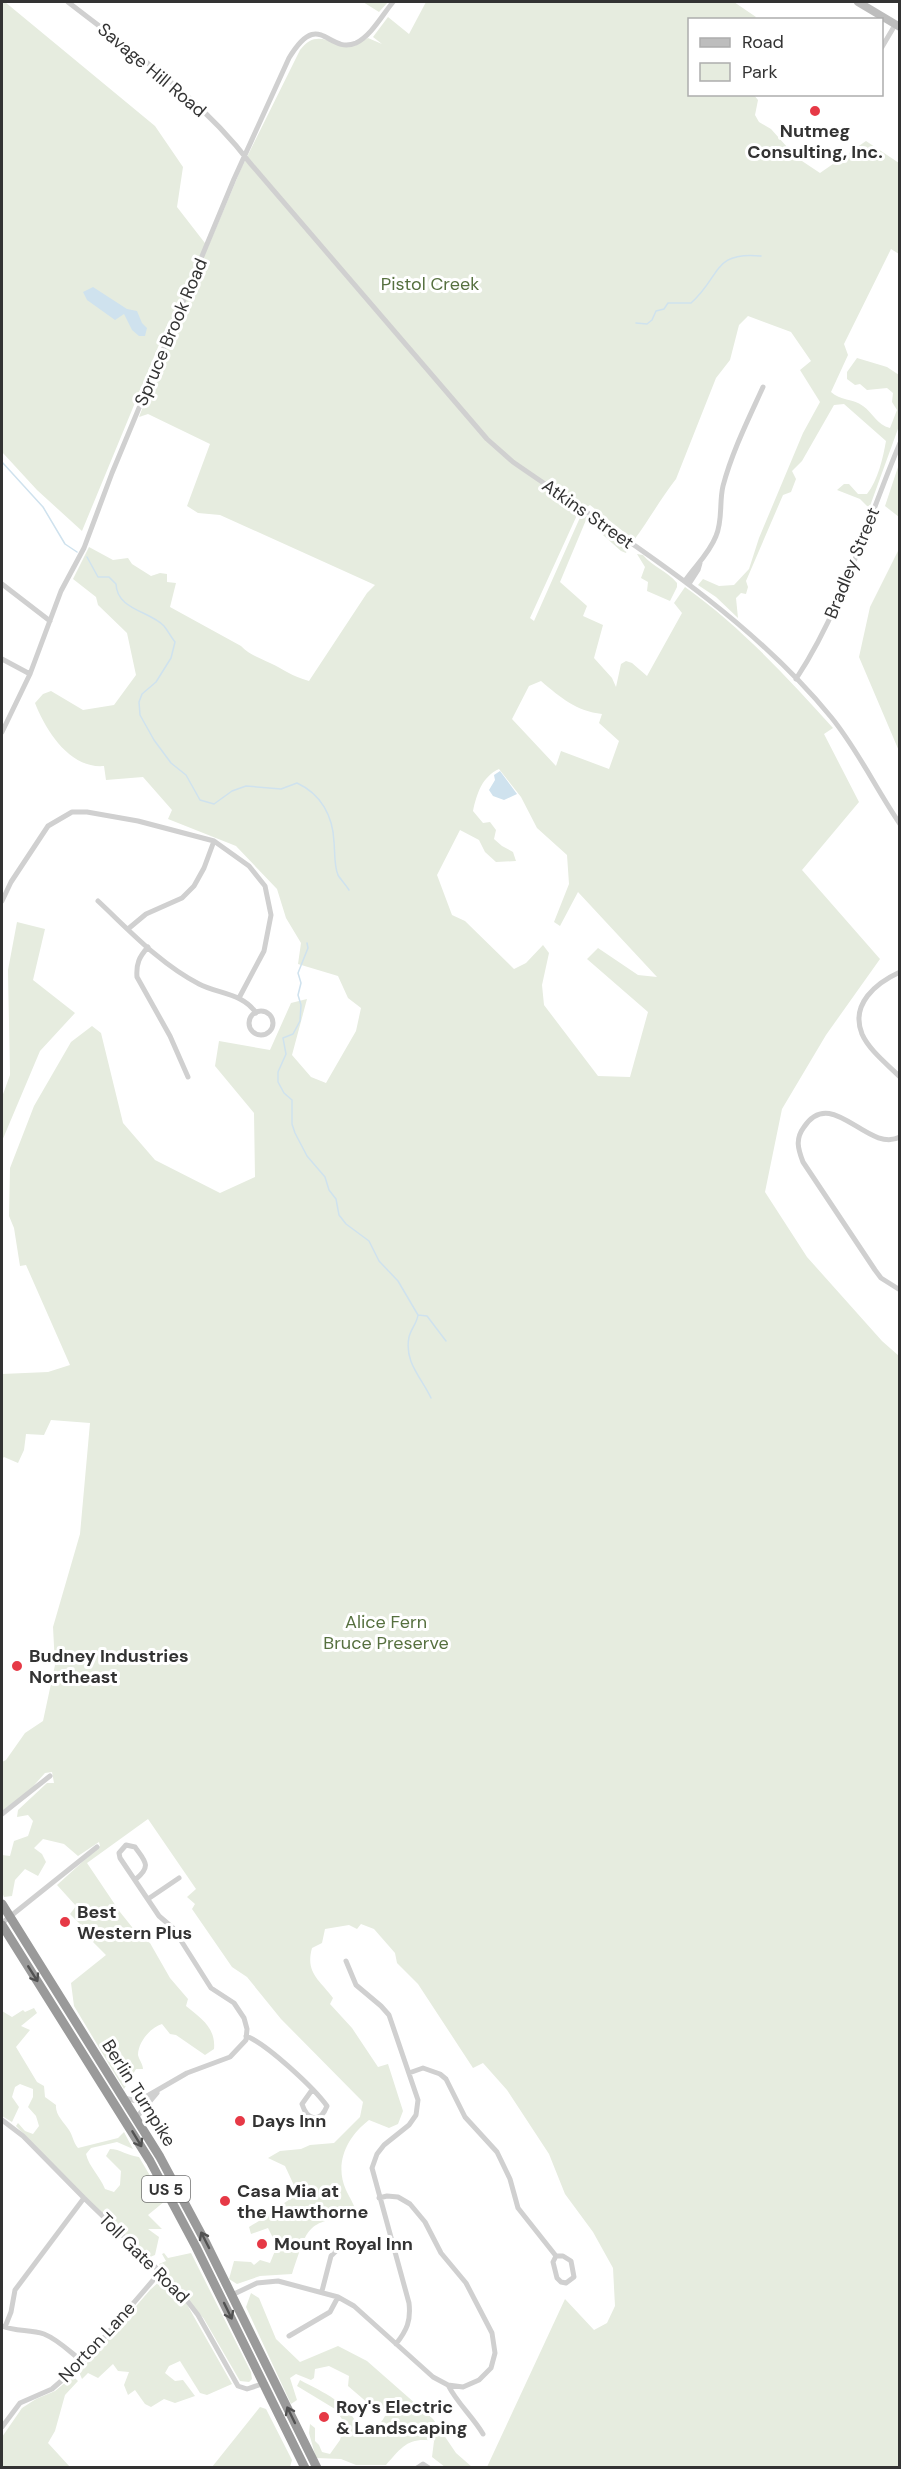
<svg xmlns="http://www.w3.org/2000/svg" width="901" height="2469" viewBox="0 0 901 2469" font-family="'DM Sans',sans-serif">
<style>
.green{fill:#e6ecdf;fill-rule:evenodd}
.water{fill:#cfe2ee}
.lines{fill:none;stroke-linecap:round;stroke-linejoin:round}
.stream{stroke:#cfe2ee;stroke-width:1.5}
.street{stroke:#d0d0d0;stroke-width:5}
.secondary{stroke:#bdbdbd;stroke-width:8}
.highway{stroke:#9a9a9a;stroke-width:9}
.oneway{stroke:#525252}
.poi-dot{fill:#e63946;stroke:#fff;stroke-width:2}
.labels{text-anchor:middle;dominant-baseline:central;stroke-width:6;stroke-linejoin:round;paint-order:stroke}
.shield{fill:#fff;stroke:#707070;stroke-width:1.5}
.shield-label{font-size:16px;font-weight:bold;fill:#333}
.street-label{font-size:18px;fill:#333;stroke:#fff}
.poi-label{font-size:18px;font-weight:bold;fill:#333;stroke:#fff;text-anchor:start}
.park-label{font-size:18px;fill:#56703f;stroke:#fff}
</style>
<rect width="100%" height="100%" fill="#fff"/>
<!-- green -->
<path class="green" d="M2,2H5L155,126L183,167L177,207L208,247L241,169L300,50C317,27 331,46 354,46L368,38L382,44L373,37L388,17L409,34L426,2H734L756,17L754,19L690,20V94L754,95L758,100L755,115L759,122L771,129L796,157L820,173L866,141L899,163V254L891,249L844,344L848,355L831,392C840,401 853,398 863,406C873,413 877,425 890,428L897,410L892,402L893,393L887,388L867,390L860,384L855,385L847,379V372L857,358L887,367L899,375V426L870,506L868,507L860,499L837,490L844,484H849L858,494H867C878,480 883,458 886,441L844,404L834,405L802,461L792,471L796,479L791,492L783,495L746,581L748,587L746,594L741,593L736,598L738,618L716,597L698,585L703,579L719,586L734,585L749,569L759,538L803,433L820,402L800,370L811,361L791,332L748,316L739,325L730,360L716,378L676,479C661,498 649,520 634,540L590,505L578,513L530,618L534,621L582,513L615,535L628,548L626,553L621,551L586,520L560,582L587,606L583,616L603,625L594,658L612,678L616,687L621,664L626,661L632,663L647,676L682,613L674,603L685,587C741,627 788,678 833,728L824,734L859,802L802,870L880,959L826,1035L782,1109L765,1192L807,1257L882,1341L899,1356V2467H487L565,2299L594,2330L607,2323L615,2306L613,2268L593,2232L565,2194L549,2154L507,2090L483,2063L473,2068L418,1984L397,1963L395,1953L374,1929L361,1924L357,1929L349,1925L325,1929L322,1943L312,1948C305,1973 320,1980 333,1998L330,2004L352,2028L378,2067L388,2064L403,2111L398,2124L389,2128L369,2120C347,2137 334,2163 346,2190C350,2199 356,2206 356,2216C304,2221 308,2228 292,2274L260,2276L237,2284L229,2279L234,2261L251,2262L254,2265L260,2260L270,2263L277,2246L268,2228L251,2234L249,2227C267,2217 281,2204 298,2194L285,2166L268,2158L280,2151L301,2149L310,2145L334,2143L360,2117L363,2102L281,2019L247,1977L232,1967L192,1909L195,1904L187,1897L196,1889L148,1819L87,1863L120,1912L140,1937L150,1943L170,1978L188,1999L186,2006C201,2018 216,2028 214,2049L205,2055L176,2035L170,2034L162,2024C151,2027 138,2042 138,2055C139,2060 143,2064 143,2069H136L124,2089L74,2006L71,1983L106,1955L93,1942L97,1934L90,1925H81L70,1914L76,1906L57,1885L100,1846L99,1842L78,1856L64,1844L43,1839L34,1848L42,1854L46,1862L38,1876L25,1869L15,1880L12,1896L4,1897L2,1892V1855L10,1856L14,1841L28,1836L33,1821L28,1815L17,1817L18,1810L47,1783H54L52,1772L45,1773L29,1791L2,1811V1762L6,1760L25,1733L43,1721L55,1665L53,1627L80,1534L90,1423L51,1420L44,1435L26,1434L24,1450L18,1463L4,1457L2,1459V1374L48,1372L70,1365L26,1265L20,1266L14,1228L9,1216L10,1168L34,1106L71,1042L92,1026L101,1033L123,1123L155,1160L220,1193L255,1177L254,1113L215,1066L219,1041L270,1050L291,1003L307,999L292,1055L311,1077L326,1083L356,1031L361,1008L348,998L338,976L298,964L301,943L286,918L277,889L236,846L168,819L172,810L143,777L106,780L104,766C70,769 46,731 35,703L43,694L51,691L83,710L114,705L136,675L127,633L98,605L96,597L73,579L89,547L113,560L128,558L132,564L151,576L160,573L167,574V582L176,583L170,607L241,646C250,655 258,657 270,663C285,670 291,676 309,681L367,593L375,585L220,515L198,513L187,506L210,444L148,414L139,417L174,328L168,323L82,531L37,490L2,452ZM541,681C561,698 576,711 602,714L599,723L619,741L609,769L561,751L556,766L512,719L529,686ZM499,769L521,797L537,828L567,855L569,884L554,922L560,926L578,892L657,977L638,975L598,948L587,959L648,1012L630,1077L598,1076L544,1005L542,985L549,953L543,945L526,963L514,969L465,921L452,915L437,875L460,830L479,840L485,852L496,862L516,861L513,852L502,846L494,839L496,830L490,822L483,823L473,811C477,793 482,777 499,769Z
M363,2H388L379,12Z
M899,464L900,517H899L885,506Z
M899,549V751L859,657L870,607Z
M637,554L643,555C653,567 667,571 677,583V587L670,601L647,591L648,582L641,578L645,567Z
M17,922L45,929L33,980L75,1013L40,1051L2,1141V1097L10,1075L8,970Z
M34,2008L37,2013L21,2026L30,2030L16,2047L37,2082L44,2086L45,2097L56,2105C55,2115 64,2122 69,2130C73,2136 73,2142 78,2148L118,2138L124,2132L133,2149L117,2142L91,2148L86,2154C89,2167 100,2176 105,2189L114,2192L120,2185L121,2171L106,2156L110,2149C120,2149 128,2156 139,2157L165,2201L148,2215L162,2229H148L159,2237L155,2255L150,2257L90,2202L16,2126L18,2123L25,2131L33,2134L39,2126L36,2116L28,2107L33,2097V2089L20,2084L15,2087L12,2097L19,2107L12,2122L2,2116V2011L12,2017L23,2010L25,2012Z
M164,2253L168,2258L191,2253L251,2372L252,2379L249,2382L240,2381L204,2319L159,2264L166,2261L162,2254Z
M163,2278L185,2301L232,2384L207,2395L200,2393L180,2361L169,2366L165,2373L175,2381L183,2380L195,2396L175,2403L164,2399L151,2407L145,2404L135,2390L128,2395L124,2385L129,2372L118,2371L113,2364L98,2378L88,2373L82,2379L79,2372L150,2290Z
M251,2293L259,2298L276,2339L300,2362L338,2346L367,2361L433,2419L456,2453L472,2467H445L432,2457L434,2441C408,2437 402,2447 386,2465H356L341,2459L316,2458L309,2433L310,2424L315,2428V2441L319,2445L322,2452L330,2454L340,2440L344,2422L335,2409L297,2386L300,2380C324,2393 348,2402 359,2428L369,2433L382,2421L388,2411L369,2404L348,2386L349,2376L329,2366L315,2369L314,2378L311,2380L296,2374L290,2378L297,2400L291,2404L246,2307Z
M73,2376L78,2381L65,2395L55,2431L48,2443L70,2467H2V2437L22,2408L36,2399L55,2391Z
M260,2407L266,2409L292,2460L290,2467H212Z"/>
<!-- water -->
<path class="water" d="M93,287L127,309L137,311L142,323L147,328L145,336H139L132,330L124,314L115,320L87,300L83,292Z
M500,771L517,794L504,800L493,796L489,790L495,780L494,775Z"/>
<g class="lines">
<!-- stream -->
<path class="stream" d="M636,323L647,324L652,320L656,311L664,309L668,303H691C721,277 712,251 761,256
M2,462L43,507L65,544L77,552
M87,557L98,577H109L116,584C117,610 150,611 164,626C168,631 171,637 175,642L171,658L156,682L142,694L139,702L140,715L154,740L171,763L186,775L200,800L214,804L232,791L246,786L281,789L297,783C321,794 333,816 334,842C335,852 334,866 338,875C341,880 346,885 349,890
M307,943L308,948L298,973L301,983L298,995L301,1005L300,1021L293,1034L283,1038L286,1054L278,1072V1082L284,1093L292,1100V1124L295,1133L307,1156L325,1177L329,1190L336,1199L339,1215L346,1224L369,1241L379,1261L398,1281L418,1315L427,1316L446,1341
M418,1315C417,1323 411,1329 409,1337C404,1362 421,1377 431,1398"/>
<!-- street -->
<path class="street" d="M68,2C132,52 201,98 250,163L487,439L513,462C624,539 744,611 831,717C858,750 876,789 900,824
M882,47L895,25
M685,581C695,566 709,554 716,536C723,520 719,502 723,486C732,452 748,420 763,387
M2,584L50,621
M689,584L698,570L700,563
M2,659L30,674
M796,679C844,606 866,523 900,443
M2,732L30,674L61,591L84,548L112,473L234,179L289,58C320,7 327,55 356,43C371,36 383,14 393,2
M2,901L11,882L48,826L72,812H87L138,821L214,841L249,866L265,886L271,915L264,951L239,998
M98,901C129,930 160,964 199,984C218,994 243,993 256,1013
M128,929L146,914L182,898L194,886L204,868L214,841
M148,947C139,957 136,964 137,977L170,1036L188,1077
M900,972C876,983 850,1004 862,1034C869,1050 887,1064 900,1077
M249 1023a12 12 0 1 1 24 0a12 12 0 1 1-24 0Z
M900,1137C868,1154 832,1085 804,1127C795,1139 798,1149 803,1162L875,1270L881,1278L900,1290
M2,1814L50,1776
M148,1899L179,1878
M2,1923L97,1847
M346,1961L356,1985L381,2006L389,2015L418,2100L416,2115L409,2125L384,2145L377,2154L372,2168L409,2303C411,2321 407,2330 396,2344
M246,2036C266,2043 314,2088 327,2106C320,2124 307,2120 302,2104L312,2090
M409,2073L423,2068L440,2074L446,2079L465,2117L497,2152L510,2179L518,2208L556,2256H563L571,2261L574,2277L566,2283L561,2282L557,2278L553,2262L556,2256
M124,2098L137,2101L142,2099L187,2073L230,2057L246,2040L247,2029L244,2018L234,2003L211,1988L173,1928L159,1916L120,1858L119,1853L126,1845L135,1847C145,1861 152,1866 136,1879
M136,2118L157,2093
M2,2120L23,2136L84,2198L178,2289L198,2315L238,2386L247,2389L265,2383
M322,2291L331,2256L339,2248
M232,2295L257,2283L278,2281L338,2297L354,2306L433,2377L448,2385L463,2387L479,2380L491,2368L495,2353L492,2333L466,2283L441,2253L425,2222L410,2204L398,2197L387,2196L379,2198
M2,2326C16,2332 30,2329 44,2334C59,2340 71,2353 83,2362
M5,2327L11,2312L15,2290L84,2198
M289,2336L330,2312L338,2297
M448,2385C457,2403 473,2417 483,2434
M2,2427L20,2403L52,2389L83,2362L161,2271
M417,2468L423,2464L429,2468"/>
<!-- secondary -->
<path class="secondary" d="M858,2L900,27"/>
<!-- highway -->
<path class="highway" d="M2,1904L160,2157L205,2241L317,2468
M2,1925L150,2161L196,2247L305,2468"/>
</g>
<!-- one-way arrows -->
<defs><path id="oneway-shaft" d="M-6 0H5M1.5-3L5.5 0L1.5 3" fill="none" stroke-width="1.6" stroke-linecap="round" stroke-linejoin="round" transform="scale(1.5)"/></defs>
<g class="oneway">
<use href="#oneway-shaft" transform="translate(33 1974) rotate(58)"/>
<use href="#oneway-shaft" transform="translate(137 2139) rotate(59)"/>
<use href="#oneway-shaft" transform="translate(205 2240) rotate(-117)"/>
<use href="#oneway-shaft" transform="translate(228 2311) rotate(64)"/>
<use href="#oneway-shaft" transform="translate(291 2415) rotate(-116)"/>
</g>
<!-- markers -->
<g class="poi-dot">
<circle cx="815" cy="111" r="6"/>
<circle cx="17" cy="1666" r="6"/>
<circle cx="65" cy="1922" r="6"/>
<circle cx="240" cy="2121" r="6"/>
<circle cx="225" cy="2201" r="6"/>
<circle cx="262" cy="2244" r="6"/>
<circle cx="324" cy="2417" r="6"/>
</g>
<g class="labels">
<!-- shield labels -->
<rect class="shield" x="142" y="2176" width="48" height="26" rx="4.5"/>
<g class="shield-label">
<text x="166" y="2189">US 5</text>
</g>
<!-- street labels -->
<g class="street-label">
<text transform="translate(152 70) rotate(40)">Savage Hill Road</text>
<text transform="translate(171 332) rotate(-67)">Spruce Brook Road</text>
<text transform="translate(588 514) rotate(35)">Atkins Street</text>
<text transform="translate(852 563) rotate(-68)">Bradley Street</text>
<text transform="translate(139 2093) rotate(58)">Berlin Turnpike</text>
<text transform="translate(144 2258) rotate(45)">Toll Gate Road</text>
<text transform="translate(97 2342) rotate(-47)">Norton Lane</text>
</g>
<!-- poi labels -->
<g class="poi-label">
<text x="815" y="131" text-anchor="middle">Nutmeg<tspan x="815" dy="21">Consulting, Inc.</tspan></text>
<text x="29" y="1656">Budney Industries<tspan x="29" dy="21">Northeast</tspan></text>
<text x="77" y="1912">Best<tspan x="77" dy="21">Western Plus</tspan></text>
<text x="252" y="2121">Days Inn</text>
<text x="237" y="2191">Casa Mia at<tspan x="237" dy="21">the Hawthorne</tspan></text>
<text x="274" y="2244">Mount Royal Inn</text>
<text x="336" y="2407">Roy's Electric<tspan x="336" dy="21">&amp; Landscaping</tspan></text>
</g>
<!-- park labels -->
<g class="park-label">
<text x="430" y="284">Pistol Creek</text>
<text x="386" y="1622">Alice Fern<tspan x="386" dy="21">Bruce Preserve</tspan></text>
</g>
</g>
<!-- border -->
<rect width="901" height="2469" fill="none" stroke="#333333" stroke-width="6"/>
<!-- legend -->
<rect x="688" y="18" width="195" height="78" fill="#ffffff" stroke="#adadad" stroke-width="1.5"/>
<rect x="700" y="38" width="30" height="9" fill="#bdbdbd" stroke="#adadad" stroke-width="1.5"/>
<text x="742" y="48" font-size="18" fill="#333333">Road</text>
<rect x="700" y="63" width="30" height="18" fill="#e6ecdf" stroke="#adadad" stroke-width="1.5"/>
<text x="742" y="78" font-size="18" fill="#333333">Park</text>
</svg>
